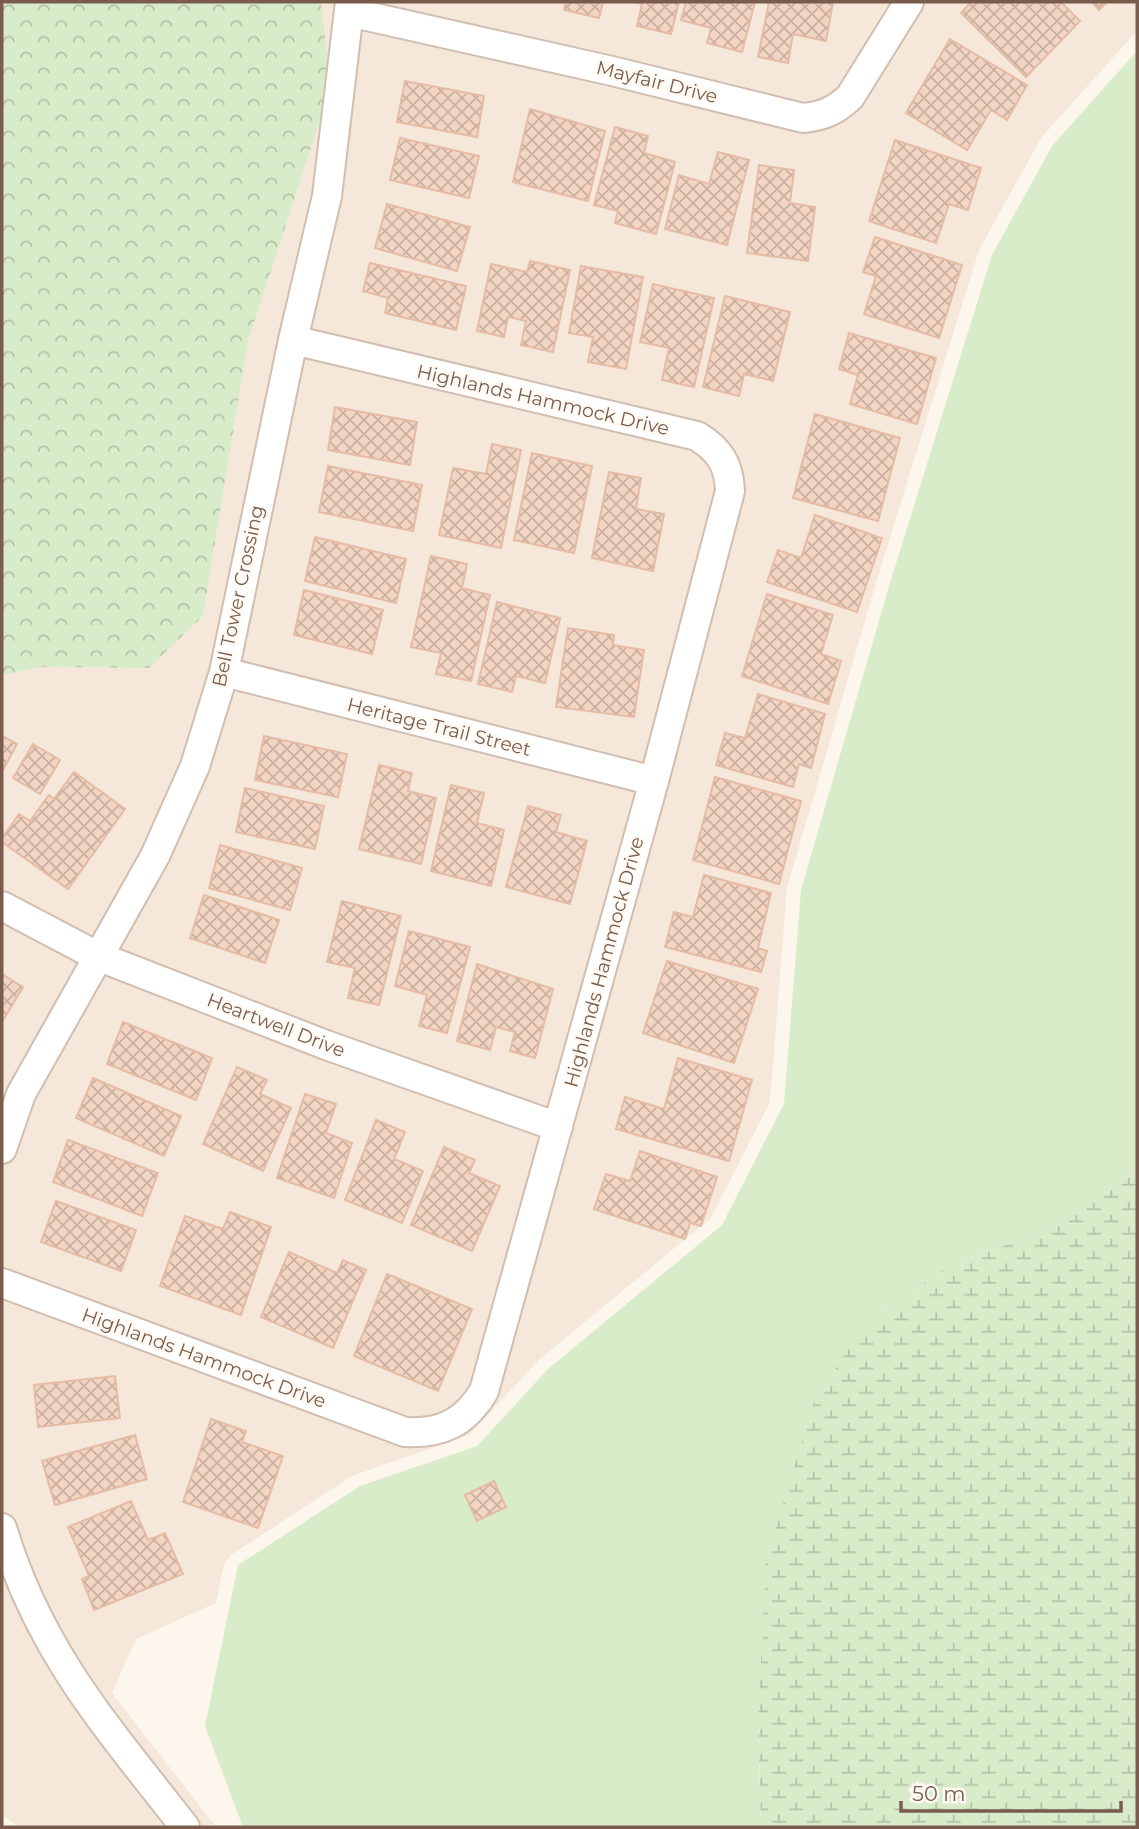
<svg xmlns="http://www.w3.org/2000/svg" width="1139" height="1829" viewBox="0 0 1139 1829" font-family="Montserrat,sans-serif">
<style>
.residential{fill:#f5e8da}
.grass{fill:#d8ecc9}
.forest{fill:url(#forest-crowns)}
.wetland{fill:url(#wetland-marsh)}
.building{fill:url(#building-cross-hatch);stroke:#e6bba3;stroke-width:2}
.lines{fill:none;stroke-linecap:round;stroke-linejoin:round}
.street-casing{stroke:#d1beb0;stroke-width:32}
.street{stroke:#fff;stroke-width:28}
.labels{text-anchor:middle;dominant-baseline:central;stroke-width:5;stroke-linejoin:round;paint-order:stroke}
.street-label{font-size:19px;fill:#7a5c4d;stroke:#fffaf3}
</style>
<defs>
<pattern id="forest-crowns" width="20" height="18" patternUnits="userSpaceOnUse" patternTransform="scale(1.75)"><rect width="20" height="18" fill="#d8ecc9"/><path d="M2 6a3 3 0 1 1 6 0M12 15a3 3 0 1 1 6 0" fill="none" stroke="#b4c2a5"/></pattern>
<pattern id="wetland-marsh" width="20" height="14" patternUnits="userSpaceOnUse" patternTransform="scale(1.75)"><rect width="20" height="14" fill="#d8ecc9"/><path d="M1 5h8M5 5V1M11 12h8M15 12V8" fill="none" stroke="#b4c2a5"/></pattern>
<pattern id="building-cross-hatch" width="8" height="8" patternUnits="userSpaceOnUse" patternTransform="scale(1.75)"><rect width="8" height="8" fill="#f3d5c3"/><path d="M0 0l8 8M0 8l8-8" fill="none" stroke="#cab0a1"/></pattern>
</defs>
<rect width="100%" height="100%" fill="#fdf6ec"/>
<!-- residential -->
<path class="residential" d="M321,2H1137V31L1041,138L979,250L876,583L787,888L770,1102L711,1218L540,1359L469,1435L352,1476L231,1555L224,1564L216,1603L136,1639L112,1693L216,1827H19L2,1815V675L42,667L149,668L203,616L248,342L331,86Z"/>
<!-- grass -->
<path class="grass" d="M1137,51V1171L1068,1221L944,1269L863,1327L758,1724L761,1827H243L205,1726L238,1565L360,1486L477,1446L548,1369L722,1225L784,1104L801,890L889,586L992,255L1052,146Z"/>
<!-- forest -->
<path class="forest" d="M2,2H321L331,86L248,342L203,616L149,668L42,667L2,675Z"/>
<!-- wetland -->
<path class="wetland" d="M1137,1171V1827H761L758,1724L766,1560L815,1399L863,1327L944,1269L1068,1221Z"/>
<!-- building -->
<path class="building" d="M566,2H603L599,18L564,10Z
M635,2H679L671,34L637,26L642,4Z
M686,2H755L742,52L707,43L711,28L681,20Z
M769,2H833L826,41L793,34L788,63L758,57Z
M971,2H1061L1080,21L1026,77L961,13Z
M1092,2H1107L1099,10Z
M950,39L1027,85L1007,120L991,110L967,150L906,113Z
M405,81L484,96L477,137L397,122Z
M530,109L605,131L588,201L513,182Z
M615,127L648,136L644,153L675,162L656,234L615,223L618,211L594,205Z
M400,138L479,156L469,198L390,180Z
M895,140L981,168L968,210L949,204L936,243L869,221Z
M718,152L749,160L727,245L665,229L679,175L709,184Z
M759,165L794,170L790,203L815,207L808,261L747,253Z
M387,204L470,227L457,271L375,248Z
M875,237L962,265L939,338L864,314L876,276L863,272Z
M530,261L570,270L553,352L521,345L526,321L508,317L504,337L477,331L491,264L527,272Z
M370,263L466,286L456,330L385,313L388,298L363,291Z
M581,266L643,277L626,369L588,362L593,337L569,333Z
M653,284L714,298L694,387L662,380L669,348L640,342Z
M725,296L790,312L773,381L744,374L739,396L703,387Z
M849,333L936,358L917,424L850,404L858,375L839,369Z
M335,407L417,422L410,465L328,450Z
M815,414L900,438L878,521L793,498Z
M492,444L521,450L501,548L439,535L453,468L486,474Z
M532,453L592,466L574,553L514,540Z
M328,466L422,485L413,531L319,512Z
M609,472L641,478L636,509L664,514L653,571L592,558Z
M815,515L882,538L857,612L767,582L778,550L801,558Z
M315,537L406,559L396,603L305,581Z
M431,556L467,564L462,588L490,595L471,681L436,674L441,653L411,647Z
M304,590L383,610L372,654L294,635Z
M767,594L833,615L821,654L841,661L828,704L742,676Z
M497,602L560,618L545,683L516,676L512,692L478,684Z
M568,628L614,635L613,645L644,650L634,717L556,707Z
M758,694L825,714L811,768L799,764L793,787L716,765L725,733L745,738Z
M2,736L17,744L2,772Z
M264,736L347,754L338,797L255,780Z
M33,744L60,760L40,794L13,778Z
M379,765L412,773L408,791L436,798L421,864L359,849Z
M74,772L125,809L68,889L2,842V838L19,814L30,821L49,795L54,799Z
M715,777L801,801L779,884L693,860Z
M451,785L484,793L477,823L504,830L491,886L431,871Z
M245,788L324,806L315,849L236,832Z
M528,806L561,815L556,832L587,841L570,904L506,887Z
M220,845L302,868L290,910L209,888Z
M704,875L771,893L758,948L767,951L761,972L665,947L674,912L693,917Z
M204,895L279,920L265,963L190,938Z
M342,901L401,916L379,1005L348,998L355,968L327,962Z
M409,931L470,947L447,1033L419,1026L427,995L395,986Z
M667,961L758,989L734,1063L643,1033Z
M477,964L553,989L535,1058L510,1051L515,1032L496,1027L490,1050L457,1041Z
M2,974L23,987L2,1022Z
M123,1022L212,1058L196,1100L107,1064Z
M678,1058L752,1080L729,1161L616,1129L625,1097L664,1109Z
M237,1067L267,1080L260,1094L291,1108L263,1171L203,1144Z
M93,1078L181,1116L164,1156L76,1118Z
M305,1094L336,1104L326,1133L352,1143L334,1198L277,1178Z
M376,1120L405,1132L394,1159L423,1171L402,1223L345,1200Z
M68,1140L158,1173L142,1216L53,1182Z
M444,1147L475,1160L469,1173L500,1186L472,1251L411,1225Z
M640,1151L717,1177L701,1226L690,1223L685,1239L594,1209L606,1174L630,1181Z
M56,1201L136,1230L121,1271L41,1242Z
M230,1212L271,1227L241,1315L160,1286L185,1216L223,1229Z
M289,1252L337,1273L343,1260L366,1270L333,1348L261,1317Z
M387,1274L472,1309L438,1391L354,1356Z
M115,1376L120,1418L38,1427L34,1385Z
M211,1419L246,1431L242,1442L283,1456L258,1528L183,1502Z
M135,1435L147,1479L55,1505L42,1461Z
M494,1481L506,1507L477,1521L465,1495Z
M131,1501L148,1540L165,1533L183,1574L94,1610L82,1579L89,1576L68,1527Z"/>
<g class="lines">
<defs>
<path id="street" d="M349,12L612,71L803,118C823,116 835,111 850,97L909,2
M224,672L654,781
M2,906L97,956L326,1045L558,1127
M2,1149L21,1094L155,856L195,766L224,672L293,340L327,196L350,2
M2,1283L405,1432C441,1434 465,1423 484,1391L654,781L730,491C729,465 720,450 697,436L293,340
M2,1528C40,1653 107,1727 185,1827"/>
</defs>
<!-- street casing -->
<use href="#street" class="street-casing"/>
<!-- street -->
<use href="#street" class="street"/>
</g>
<g class="labels">
<!-- street labels -->
<g class="street-label">
<text transform="translate(657 82) rotate(14)">Mayfair Drive</text>
<text transform="translate(543 400) rotate(13)">Highlands Hammock Drive</text>
<text transform="translate(238 596) rotate(-78)">Bell Tower Crossing</text>
<text transform="translate(439 727) rotate(14)">Heritage Trail Street</text>
<text transform="translate(604 962) rotate(-75)">Highlands Hammock Drive</text>
<text transform="translate(276 1025) rotate(21)">Heartwell Drive</text>
<text transform="translate(204 1358) rotate(20)">Highlands Hammock Drive</text>
</g>
</g>
<!-- border -->
<rect width="1139" height="1829" fill="none" stroke="#7a5c4d" stroke-width="7"/>
<!-- scale -->
<path d="M901 1801v10h220v-10" fill="none" stroke="#7a5c4d" stroke-width="3.5"/>
<text x="912" y="1801" font-size="21" fill="#7a5c4d" stroke="#fffaf3" stroke-width="5" paint-order="stroke">50 m</text>
</svg>
